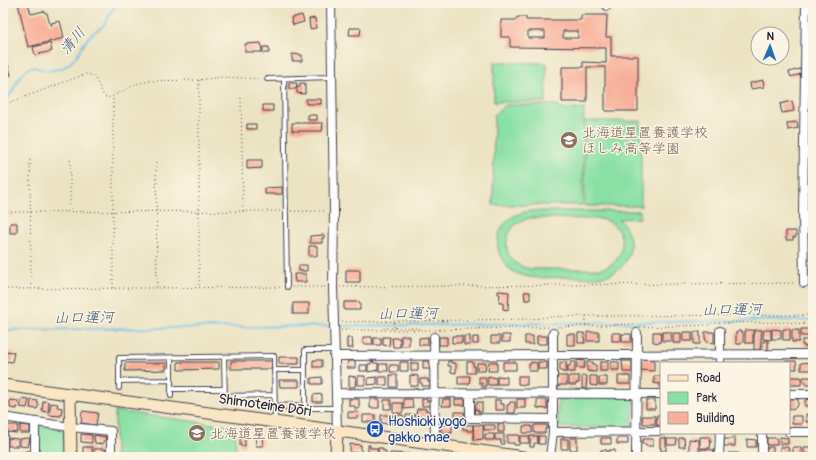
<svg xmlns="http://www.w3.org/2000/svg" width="816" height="460" viewBox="0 0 816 460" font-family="Pangolin,'Klee One',sans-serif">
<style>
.green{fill:#89e0a4;stroke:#568170;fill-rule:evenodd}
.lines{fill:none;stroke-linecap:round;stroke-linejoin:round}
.stream{stroke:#6abfe7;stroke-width:2}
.building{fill:#f8ae98;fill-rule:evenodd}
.lane-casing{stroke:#403f4f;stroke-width:6}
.street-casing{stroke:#403f4f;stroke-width:10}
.secondary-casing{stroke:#403f4f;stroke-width:13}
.path{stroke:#403f4f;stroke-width:1;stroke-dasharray:1 3;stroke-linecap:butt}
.lane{stroke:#fff;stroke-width:4}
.street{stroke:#fff;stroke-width:8}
.secondary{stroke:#fbe6c3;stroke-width:11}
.labels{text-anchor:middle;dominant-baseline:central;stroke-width:3;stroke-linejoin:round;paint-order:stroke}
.education-label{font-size:14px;fill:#785e54;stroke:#fcf5e5;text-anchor:start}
.street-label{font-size:14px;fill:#22223b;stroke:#fcf5e5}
.transit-label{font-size:14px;fill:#164399;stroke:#fcf5e5;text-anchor:start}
.water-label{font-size:15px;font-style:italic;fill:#3b5977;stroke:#fcf5e5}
</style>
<rect width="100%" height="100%" fill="#fcf5e5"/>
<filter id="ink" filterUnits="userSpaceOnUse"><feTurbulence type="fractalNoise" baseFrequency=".025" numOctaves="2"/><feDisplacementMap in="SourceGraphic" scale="8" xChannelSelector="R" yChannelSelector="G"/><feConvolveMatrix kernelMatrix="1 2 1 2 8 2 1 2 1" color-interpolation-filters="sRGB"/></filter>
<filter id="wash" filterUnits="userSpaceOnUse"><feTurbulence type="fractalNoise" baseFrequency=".012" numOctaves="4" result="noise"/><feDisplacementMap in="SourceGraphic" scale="16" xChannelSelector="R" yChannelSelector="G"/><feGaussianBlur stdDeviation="0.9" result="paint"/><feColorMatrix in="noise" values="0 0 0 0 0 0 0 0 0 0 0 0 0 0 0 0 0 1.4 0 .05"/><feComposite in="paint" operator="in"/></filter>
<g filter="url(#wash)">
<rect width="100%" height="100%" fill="#ece3c2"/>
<!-- green -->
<path class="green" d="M494,62L547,63L546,102H494Z
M506,105H559V109H584L583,205H493L494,115Z
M585,121H641V206H585Z
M529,211H640V218L619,219C636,235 634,264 611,274C599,279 582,277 569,277C546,277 512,284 501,257C497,250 497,242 499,234C504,220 515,213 529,211ZM531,218L600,219C630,223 629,265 599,269H531C498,265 499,223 531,218Z
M558,397H630L634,399L632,427H559L558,425Z
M115,411L235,427L236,457H115Z
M40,426L62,429L64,433V457H38V427Z"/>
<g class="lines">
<!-- stream -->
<path class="stream" d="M3,101C16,95 15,76 29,68C34,65 38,69 44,70C48,71 54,70 59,69C77,64 80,45 92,34C94,31 99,30 102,27C108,20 112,11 116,3
M336,326L813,320
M3,330L332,326"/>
</g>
<g id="blocks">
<!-- building -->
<path class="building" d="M18,3H28L31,14L44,11L45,13H47L50,25H52L51,23L60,21L64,38L28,47Z
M302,15L304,22L293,25L291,18Z
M581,15H607L606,37H611V56H638V111H605V67H587V102H562V67H583V62L606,63V48L510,47V37H501V20H516L517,17H526V20H581ZM528,31H545V38H528ZM563,31H578V38H563Z
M315,18L316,28L310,29L309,19Z
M350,28H361L360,35H349Z
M50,43L52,51L35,55L33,47Z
M261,43L262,52H245V44Z
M263,47H269V53H263Z
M3,48L11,75L3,77Z
M292,54L302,55V61H292Z
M800,69L801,74L791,77L789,72Z
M763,80L764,87L751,89L750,83Z
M289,83H297L296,89H289Z
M300,83H305V94L297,93V87H300Z
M306,99H321V104H306Z
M792,101L794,111L782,113L780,104Z
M263,105H273V111H263Z
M308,115H317V120H308Z
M797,122L798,128L788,130L787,123Z
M292,123H323L322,131H292Z
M247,124H256V129H247Z
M247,160H262V168L247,169Z
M282,187V194H265V188Z
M10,223H17V233H10Z
M786,231H796V237H793V240H786Z
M324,235V238H322V243H310V236Z
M309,246H317V256H309Z
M299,265H307V271H299Z
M346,270H360V282H346Z
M294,274H306V282H295Z
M498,291L509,292L508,310L503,309V303H499L500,294H498Z
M524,292H530V300H525Z
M3,297H6V318H3Z
M344,302H360V310H344Z
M293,303H309V314H293Z
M772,329L781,330V339H772Z
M783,329H790V340H783Z
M801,329H810V336H801Z
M745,330H753V343H745Z
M754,330H762L760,350H754Z
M764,330H771V340L763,339Z
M792,330H799V342H792Z
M738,331H741L743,333V342L741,344H737L736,342V333Z
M587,332H599V341H587Z
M653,332H661L660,343L653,342Z
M662,332H671V341H662Z
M683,332H692V341H683Z
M694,332H700V344H694Z
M705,332H714V343L706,342V339H705Z
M578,333H584L585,343H578Z
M612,333H621V341H612Z
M673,333H681V343H673Z
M567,334H575V345H567Z
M622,334H631V342H622Z
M502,335H510V342H502Z
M401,336H409V346H401Z
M452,336H462V343H452Z
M464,336H470V345H464Z
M491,336H500V343H491Z
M525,336H533V344H525Z
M537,336H547V344H537Z
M363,337H372L373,344H363Z
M383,337H390L389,346L383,345Z
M428,337V345H419V338Z
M439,337H447V345H439Z
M473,337H478V344H473Z
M347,338H352L353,348H347Z
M374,338H381V345H374Z
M392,338H400V347H393Z
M802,340H813V346L804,347V345H802Z
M763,341H768V350H763Z
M3,351L14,352L12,362L3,361Z
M279,357H299V364H279Z
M642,359L654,360V371L641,370V361Z
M313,360H322V367H313Z
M577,360L585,361L584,368H577Z
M231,361H272V369H231Z
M348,361H355V368H347Z
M374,361L373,363H378V370L368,372V364H371V362Z
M423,361H430V369H423Z
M448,361H451V363H456V373L451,372V366H448Z
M622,361H632V372H623Z
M785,361H796L797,369H789V363H785Z
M178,362H219V369L178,370Z
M400,362H408V371H400Z
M467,362H473V366H475V373H467Z
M489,362H497V371H488Z
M503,362H516V370H503Z
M531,362L537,363V371H529V364H531Z
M538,362H547V369H538Z
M563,362H566L567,372H562V371H560V363Z
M571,362H575V372H568V366H570Z
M587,362H593V365H596V372L587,371Z
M600,362H608V371H600Z
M611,362H619V370H611Z
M813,362V370H801V363Z
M125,363H166V370L125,371Z
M411,363H418V371H411Z
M477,363H486L485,371H477Z
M379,364H387L388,371H379Z
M360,365H367V371H360Z
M390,365H398V372H390Z
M390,375H397V387H390Z
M410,375L418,376V386H410Z
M349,376L356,377L355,387H349Z
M358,376H365V385H358Z
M458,376H470L469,384H458Z
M488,376L496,378V385H488Z
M497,376L507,377V384H497Z
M518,376H527V385L518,384Z
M557,376H567V385H559V387H557Z
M569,376H579V383H576V385H569Z
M582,376H587L586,389L582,388Z
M590,376H597V386L590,385Z
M618,376H630V384H618Z
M654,376H661V390H660V384L654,383Z
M322,377V384H311V378Z
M377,377V384L368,385V378Z
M379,377H387V385H379Z
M479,377H486V387H482V383H479Z
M599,377H607V385H599Z
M789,377H801V385H789Z
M803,377H810V378H813V385H806V382H803Z
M420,379H428V382H430V386H422V383H420Z
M279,380H299V387H280Z
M322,394V402H313V395Z
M22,399L29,400L27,408L20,407Z
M349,399H359V409H355V406H349Z
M370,399H379V408H370Z
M404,399H412L413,408L404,409Z
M422,399H427V401H430V406H422Z
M443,399H451V406H442Z
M455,399H465V405H455Z
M517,399H525V408H517Z
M789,399H798V405L793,410L789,408Z
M811,399H813V407L805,406V400Z
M10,400L18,401L17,409L10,408Z
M31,400L38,401L37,403L39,404L37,409L30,408Z
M384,400H391V409H384Z
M495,400H500V404H504V410H495Z
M537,400H547V409L537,408Z
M646,400H655V409H646Z
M43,401L49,402L48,412L42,411Z
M477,402H482V412H478V410L475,409V405H477Z
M510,402H515V413H507V405H509Z
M51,403L58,404L57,407L62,408L61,416L49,415Z
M279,403H300V409L279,410Z
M393,403H403V412L401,413H395L393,411Z
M421,408L426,409V411H429V417L416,416L417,409H421Z
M82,411L98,413L96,425L81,423Z
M348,412H358L357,418H348Z
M455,412H464V414H465V418H463V420H455Z
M806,414H813V422H806Z
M363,415H375V422H363Z
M381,415H391V424L381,423Z
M393,415H403V425H393Z
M406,415H415V423H406Z
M657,415H661V425H656Z
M642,416H655V424H643Z
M792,416H802V424H792Z
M498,424H504V432H498Z
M8,425H18L17,433L7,432Z
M20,425L30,426V433H20Z
M441,425H452V433H441Z
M463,425H473V431H467V429H463Z
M473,425H483V439L474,440Z
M484,425H495V430H484Z
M534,425H547V429H545V433H534Z
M523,426H532V433H523Z
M240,432H245V446H240Z
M81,434L92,435V443L81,442Z
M485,434H494V440H485Z
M495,434H504V444H501V440H495Z
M94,435L106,437L105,441H103V444L95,443Z
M255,435H262L263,446H256Z
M507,435H519V445H514V443H507Z
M520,436H529V443H520Z
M530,436H538V443H534V447H530Z
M538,436H545V444H538Z
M700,437H710V440H711L710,448H700Z
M732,437H735V446H724V439H732Z
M780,437L788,438V444H780Z
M8,438L18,439V446H8Z
M27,438H30L28,447L20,446V439Z
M570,438H577V450H570Z
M601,438H611V444H601Z
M617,438H628V444H617Z
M660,438H666V451H661V448H660Z
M679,438H684L685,447H679Z
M767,438H777V445H767Z
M561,439H568V449H561Z
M643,439H653V446H646V444H642Z
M667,439H677L676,445H667Z
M689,439L699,440V457H689Z
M747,439L756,440V447H747Z
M350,444L361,445V452L350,453Z
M368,445H370V448H377L378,457H368Z
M83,447H92V454H83Z
M768,447H773V456L765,455V449H768Z
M780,447H788L789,453L780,454Z
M795,447H801V455H793V448Z
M804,447H813V454H804Z
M378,448H383V451H386V457H378Z
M94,449H105V457H94Z
M701,449L714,450V457H700Z
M601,450H607V457H601Z
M609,450H615V457H609Z
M25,451H31L29,457H20V452H25Z
M8,452H18V457H8Z
M390,453L410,454V457H390Z
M728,453H739V457H728Z
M264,455H289V457H264Z"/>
</g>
</g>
<g filter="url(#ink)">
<use href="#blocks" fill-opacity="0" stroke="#403f4f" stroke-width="1"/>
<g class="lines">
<defs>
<path id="lane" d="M267,79L332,77
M284,79L287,287
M334,350H305V408H336
M224,357L225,401
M171,358V396
M274,370H305
M119,381L171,380
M119,388V358L274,356L275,421
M171,389H224
M225,396L275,395"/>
<path id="street" d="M331,3L334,211L333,287L337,430
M607,6V3
M804,283L803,211L806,3
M720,331V363
M434,337L435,445
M334,356L813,354
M336,393L661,394
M470,394V418L553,419
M789,394H813
M3,417L70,427L111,431V457
M553,432L661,431
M789,432H813
M762,433V457
M3,457V417
M35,457V422
M550,457L553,432V333
M636,457L637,333
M719,457L720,433"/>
<path id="secondary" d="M3,385L275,422L523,457
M70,395L71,457
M336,457L337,430"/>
</defs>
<!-- lane casing -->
<use href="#lane" class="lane-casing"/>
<!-- street casing -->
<use href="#street" class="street-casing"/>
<!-- secondary casing -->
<use href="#secondary" class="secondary-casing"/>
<!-- path -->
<path class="path" d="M199,80V287
M241,98L243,211
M3,105L86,74L91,75L95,78L104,96L107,98L113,96L136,84L150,81L199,80L222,77L261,79
M30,160L31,288
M70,160V212
M156,162L157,287
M291,211H327
M3,212L281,211
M292,287H326
M340,287L796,283
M113,288V97
M3,289L282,287
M586,316V325
M342,322L530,319L548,317L586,316L813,315
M394,327V321
M557,327L633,324L635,326
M640,327L710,325L712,323L787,322L813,325
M384,329V328H419L421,330
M341,330H432
M435,330L548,327"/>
<!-- lane -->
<use href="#lane" class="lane"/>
<!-- street -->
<use href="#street" class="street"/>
<!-- secondary -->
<use href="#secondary" class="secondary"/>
</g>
</g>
<!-- icons -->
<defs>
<symbol id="school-disc" viewBox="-11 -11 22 22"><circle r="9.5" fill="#8d6e63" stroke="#fcf5e5"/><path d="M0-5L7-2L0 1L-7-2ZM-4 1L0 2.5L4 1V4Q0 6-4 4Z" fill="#fff"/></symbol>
<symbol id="bus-disc" viewBox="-11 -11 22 22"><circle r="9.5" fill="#1a4fb4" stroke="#fcf5e5"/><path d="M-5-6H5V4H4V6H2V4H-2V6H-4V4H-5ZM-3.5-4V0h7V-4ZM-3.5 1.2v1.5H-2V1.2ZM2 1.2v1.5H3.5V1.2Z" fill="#fff"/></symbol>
</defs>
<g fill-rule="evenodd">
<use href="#school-disc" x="559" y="130" width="20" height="20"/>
<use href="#bus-disc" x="365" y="419" width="20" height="20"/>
<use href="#school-disc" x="187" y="423" width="20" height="20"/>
</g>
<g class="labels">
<!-- education labels -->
<g class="education-label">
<text x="582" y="132">北海道星置養護学校<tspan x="582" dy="16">ほしみ高等学園</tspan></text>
<text x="210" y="433">北海道星置養護学校</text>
</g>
<!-- street labels -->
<g class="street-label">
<text transform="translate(265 405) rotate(8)">Shimoteine Dōri</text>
</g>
<!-- transit labels -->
<g class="transit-label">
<text x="388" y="421">Hoshioki yogo<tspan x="388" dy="16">gakko mae</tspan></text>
</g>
<!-- water labels -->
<g class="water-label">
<text transform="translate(73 41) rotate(-50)">清川</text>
<text transform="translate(732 310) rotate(-1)">山口運河</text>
<text transform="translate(408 314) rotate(-1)">山口運河</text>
<text transform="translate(84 318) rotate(-1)">山口運河</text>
</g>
</g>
<!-- margin -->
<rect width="816" height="460" fill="none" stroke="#fcf5e5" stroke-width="16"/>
<!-- legend -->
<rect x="660" y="362" width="130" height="72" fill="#fcf5e5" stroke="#a5a1a1"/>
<rect x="668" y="375" width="20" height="6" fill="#fbe6c3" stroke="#a5a1a1"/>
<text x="696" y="382" font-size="12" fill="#22223b">Road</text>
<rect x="668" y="392" width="20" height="12" fill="#89e0a4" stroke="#a5a1a1"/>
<text x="696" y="402" font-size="12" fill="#22223b">Park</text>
<rect x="668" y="412" width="20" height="12" fill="#f8ae98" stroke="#a5a1a1"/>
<text x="696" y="422" font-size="12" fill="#22223b">Building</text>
<!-- north arrow -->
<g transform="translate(770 46) rotate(2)"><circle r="19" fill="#fcf5e5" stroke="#a5a1a1"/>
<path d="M0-3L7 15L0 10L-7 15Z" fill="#1f6fb2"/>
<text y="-6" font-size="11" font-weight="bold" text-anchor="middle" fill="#22223b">N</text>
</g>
</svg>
